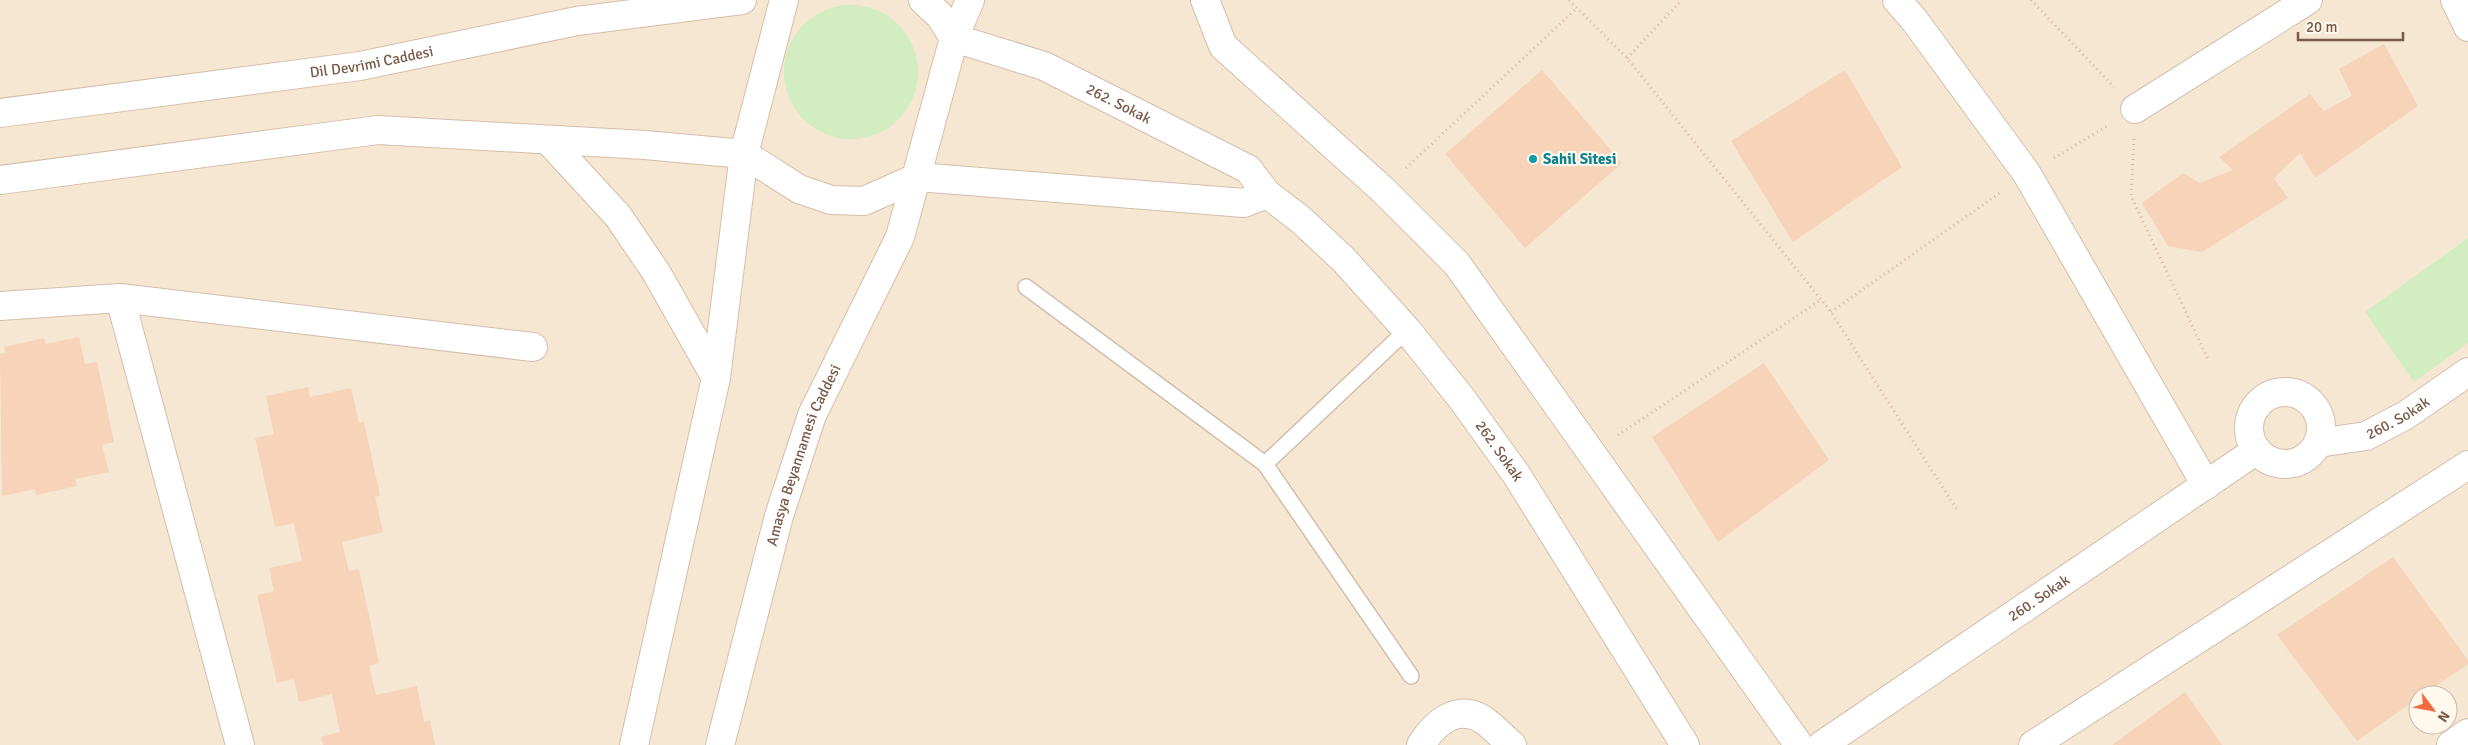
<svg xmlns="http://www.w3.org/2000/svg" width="2468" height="745" viewBox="0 0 2468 745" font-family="Signika,sans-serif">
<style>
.residential{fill:#f6e7d2;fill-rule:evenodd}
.green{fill:#d2edc1}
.building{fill:#f6d3b9}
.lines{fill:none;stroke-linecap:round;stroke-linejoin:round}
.lane-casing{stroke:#d3beac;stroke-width:18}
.street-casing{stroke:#d3beac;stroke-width:30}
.secondary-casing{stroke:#d6bea9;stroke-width:30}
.path{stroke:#dbb69c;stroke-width:3;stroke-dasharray:1 4;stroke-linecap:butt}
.lane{stroke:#fff;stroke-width:15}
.street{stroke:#fff;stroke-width:28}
.secondary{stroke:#fff;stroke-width:28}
.culture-dot{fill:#0f9aa8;stroke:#fff8ec;stroke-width:2}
.labels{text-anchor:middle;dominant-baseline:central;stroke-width:4.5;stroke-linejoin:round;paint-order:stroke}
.street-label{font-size:15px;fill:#795a47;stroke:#fff8ec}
.culture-label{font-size:15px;font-weight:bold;fill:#0d838f;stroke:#fff8ec;text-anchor:start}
</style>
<rect width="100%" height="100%" fill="#fef5e4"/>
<!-- residential -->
<path class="residential" d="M0,0H2468V745H0ZM2418,695H2448V725H2418Z"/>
<!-- green -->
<path class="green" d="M784 72a67 67 0 1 1 134 0a67 67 0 1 1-134 0Z
M2468,238V343L2414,382L2365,312Z"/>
<!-- building -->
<path class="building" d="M2384,44L2418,106L2315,178L2300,153L2274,178L2288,198L2202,252L2168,246L2142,203L2183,173L2200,183L2233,170L2219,157L2310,94L2324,111L2352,96L2339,69Z
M1542,70L1622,163L1525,248L1445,154Z
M1845,70L1902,167L1793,242L1731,141Z
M79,337L85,364L97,362L114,442L102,445L109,472L75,479L77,486L36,495L35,489L2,496L0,354L6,353L4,347L44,338L46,344Z
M1764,363L1829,460L1718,542L1652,437Z
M308,387L310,397L351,388L359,423L364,422L380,495L375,497L383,532L342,542L349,571L359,569L379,663L369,666L376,695L417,686L424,722L430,720L435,745H323L321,737L340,732L332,694L299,702L294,679L277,683L257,595L274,591L269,568L302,561L294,523L275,527L255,438L274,434L266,396Z
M2393,557L2468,660V664L2423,695H2418V698L2357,741L2277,635Z
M2185,692L2222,745H2112Z"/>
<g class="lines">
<defs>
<path id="lane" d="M1026,287L1265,464L1411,676
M1265,464L1407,330"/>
<g id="street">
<path d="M1205,0L1223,46L1383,190L1457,264L1799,745"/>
<path d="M1897,0L1915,21L2027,174L2206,485"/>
<path d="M2455,0L2468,27"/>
<path id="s1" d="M954,38L1044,66L1248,169L1267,194L1300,219L1343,259L1407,330L1462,399L1516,474L1685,745"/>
<path d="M2135,109L2308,0"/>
<path d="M918,177L1244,203L1267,194"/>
<path d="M120,298L240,745"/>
<path d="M0,306L120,298L533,347"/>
<circle cx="2285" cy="428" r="36"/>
<path id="s2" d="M2318,443L2366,436L2406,415L2468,372"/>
<path d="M1421,745C1434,724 1456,704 1482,719C1493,726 1502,737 1512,745"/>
<path id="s3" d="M1822,745L2257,450"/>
<path d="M2033,745L2468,465"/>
<path d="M2451,745L2468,733"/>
</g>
<g id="secondary">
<path d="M923,0L940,16L954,38"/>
<path id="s4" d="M0,113L360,66L577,21L742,0"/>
<path d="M548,140L618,216L656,272L716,378"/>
<path d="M0,180L378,130L645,145L744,154L799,189L831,200L864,201L918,177"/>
<path d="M634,745L716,378L744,154L784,0"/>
<path id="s5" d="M720,745L779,516L812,415L900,237L954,38L970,0"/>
</g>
</defs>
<!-- lane casing -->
<use href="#lane" class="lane-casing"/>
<!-- street casing -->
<use href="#street" class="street-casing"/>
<!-- secondary casing -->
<use href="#secondary" class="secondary-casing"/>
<!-- path -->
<path class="path" d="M1569,0L1627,58L1831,312L1957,510
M2031,0L2114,87
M1627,58L1682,0
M2134,139L2131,196L2208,359
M2054,158L2109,125
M1406,168L1577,8
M1831,312L2001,192
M1618,435L1821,300"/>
<!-- lane -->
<use href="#lane" class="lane"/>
<!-- street -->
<use href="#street" class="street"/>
<!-- secondary -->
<use href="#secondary" class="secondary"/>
</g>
<!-- markers -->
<circle class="culture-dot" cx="1533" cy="159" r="5"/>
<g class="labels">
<!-- street labels -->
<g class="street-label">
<text stroke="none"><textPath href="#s4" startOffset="375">Dil Devrimi Caddesi</textPath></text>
<text stroke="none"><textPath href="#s1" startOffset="178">262. Sokak</textPath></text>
<text stroke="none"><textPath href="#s2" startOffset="85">260. Sokak</textPath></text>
<text stroke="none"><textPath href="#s1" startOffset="702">262. Sokak</textPath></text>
<text stroke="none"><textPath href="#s5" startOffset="302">Amasya Beyannamesi Caddesi</textPath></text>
<text stroke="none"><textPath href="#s3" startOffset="262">260. Sokak</textPath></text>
</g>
<!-- culture labels -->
<g class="culture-label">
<text x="1543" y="159">Sahil Sitesi</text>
</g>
</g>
<!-- north arrow -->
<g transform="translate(2433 710) rotate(122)"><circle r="24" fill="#fff8ec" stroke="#c9b9aa"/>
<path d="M0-4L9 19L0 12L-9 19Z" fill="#f16c40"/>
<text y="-8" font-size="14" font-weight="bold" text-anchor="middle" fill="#795a47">N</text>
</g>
<!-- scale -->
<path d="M2298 32v8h105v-8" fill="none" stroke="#795a47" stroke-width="2.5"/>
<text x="2306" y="32" font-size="15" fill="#795a47" stroke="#fff8ec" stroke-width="4" paint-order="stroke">20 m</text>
</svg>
